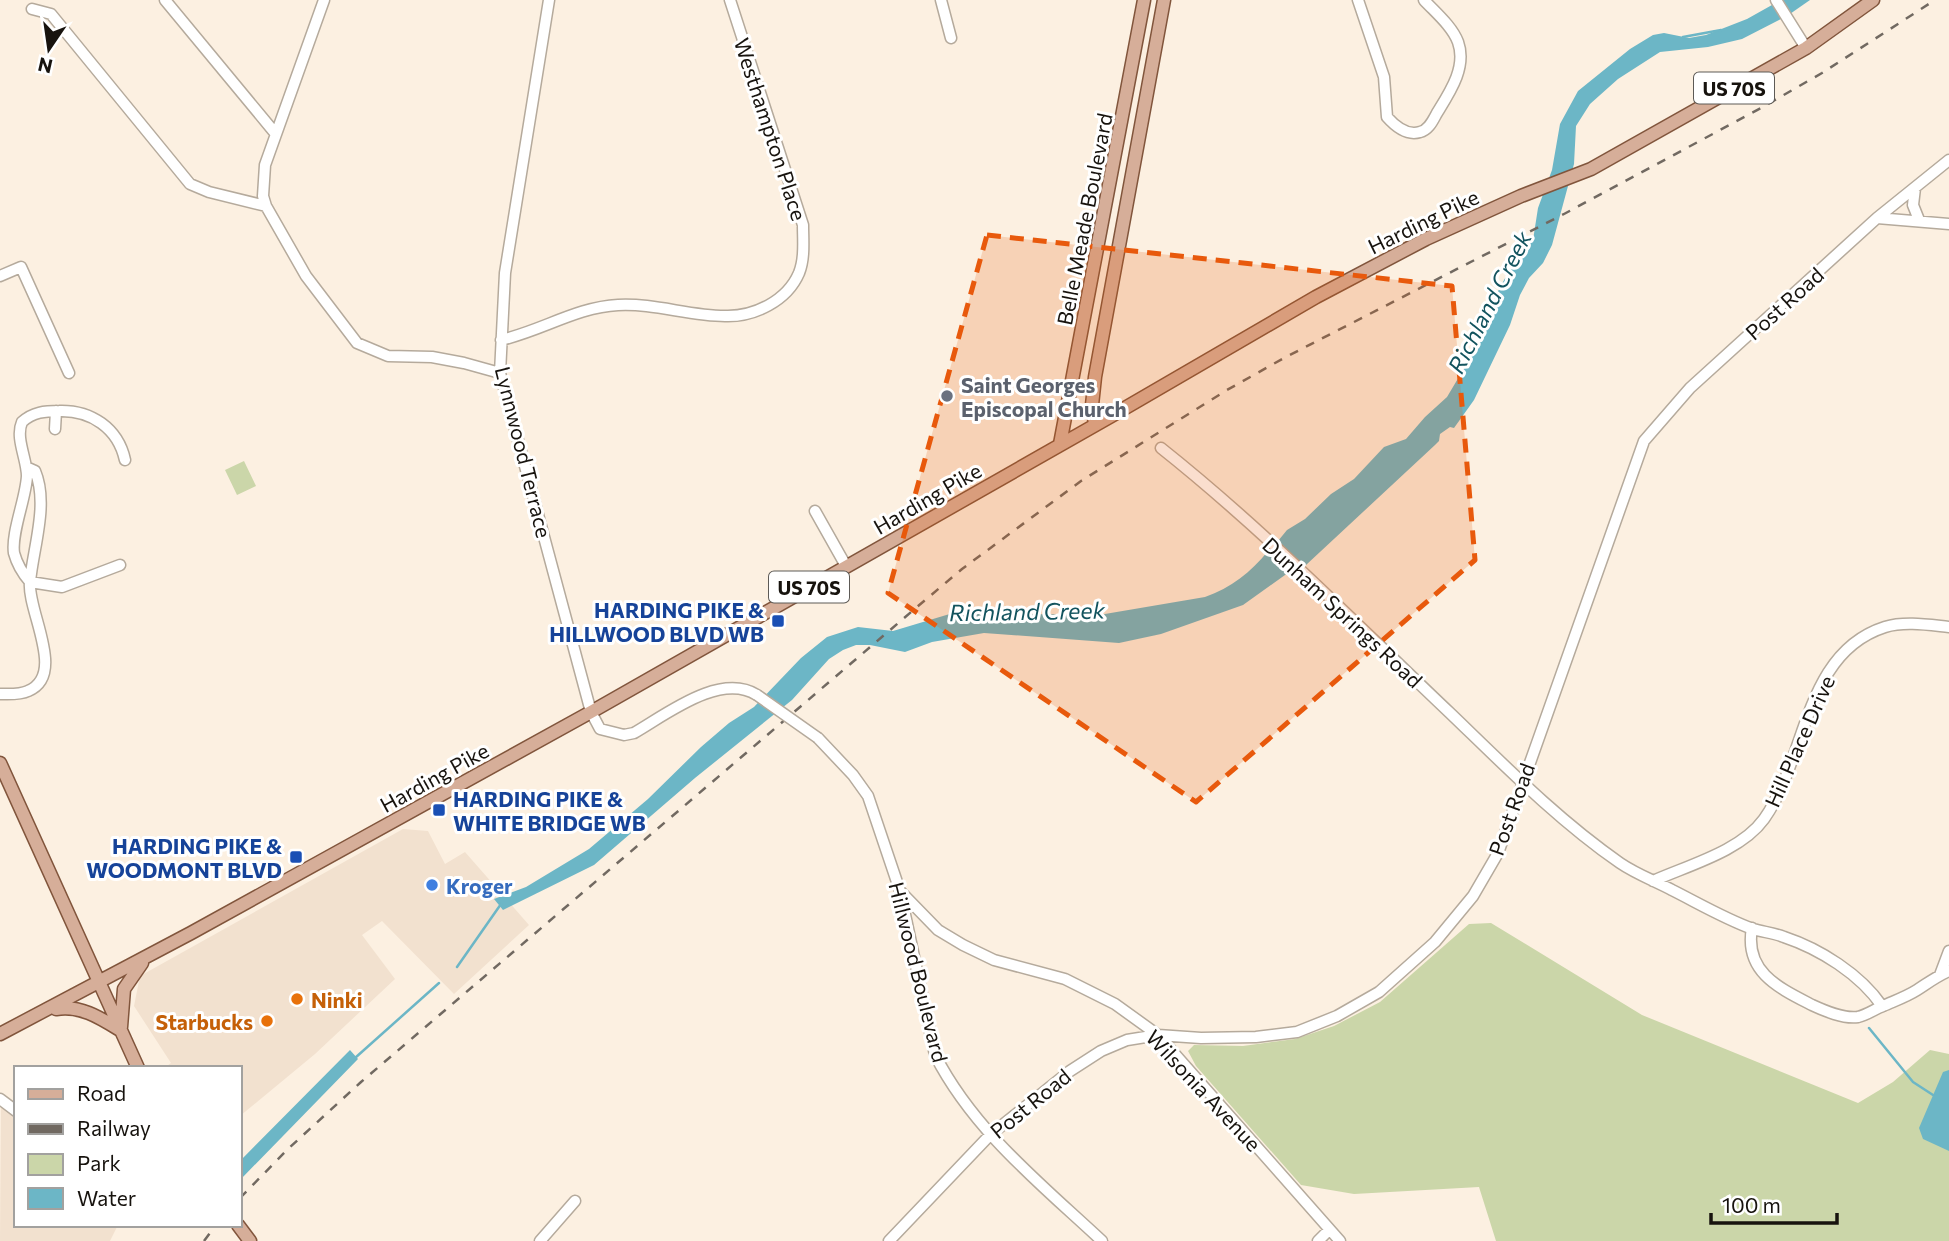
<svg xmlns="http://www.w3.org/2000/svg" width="1949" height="1241" viewBox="0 0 1949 1241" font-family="Commissioner,sans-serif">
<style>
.commercial{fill:#f2e1cf}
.green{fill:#cbd6a9}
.water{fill:#6cb6c6}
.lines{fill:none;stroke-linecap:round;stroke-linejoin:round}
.stream{stroke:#6cb6c6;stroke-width:2.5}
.minor-casing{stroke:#b5aa9c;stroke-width:13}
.major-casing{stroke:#81553c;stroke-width:15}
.minor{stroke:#fff;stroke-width:10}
.major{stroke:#d6ae99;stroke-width:12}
.rail{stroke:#716961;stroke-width:2.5;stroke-dasharray:9 9;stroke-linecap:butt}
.minor-bridge-casing{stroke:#b5aa9c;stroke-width:13;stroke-linecap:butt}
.minor-bridge{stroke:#fff;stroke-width:10}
.marked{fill:#e8590c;fill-opacity:0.2;stroke:#e8590c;stroke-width:5;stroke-dasharray:14 9;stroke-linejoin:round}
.worship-dot{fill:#6b7280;stroke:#fff;stroke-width:2.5}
.transit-dot{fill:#1a4fb4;stroke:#fff;stroke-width:2.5}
.shop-dot{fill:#3f7fe0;stroke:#fff;stroke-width:2.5}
.food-dot{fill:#e8710a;stroke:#fff;stroke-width:2.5}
.labels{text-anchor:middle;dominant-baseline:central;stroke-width:6;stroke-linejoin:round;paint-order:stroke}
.shield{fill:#fff;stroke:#5d5a56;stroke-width:2}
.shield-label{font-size:19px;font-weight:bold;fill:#17130e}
.street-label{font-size:21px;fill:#17130e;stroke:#fff}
.worship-label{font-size:21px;font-weight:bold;fill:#5b616d;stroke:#fff;text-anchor:start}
.transit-label{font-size:21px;font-weight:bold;fill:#164399;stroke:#fff;text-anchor:end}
.shop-label{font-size:21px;font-weight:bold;fill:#366cbe;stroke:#fff;text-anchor:start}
.food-label{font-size:21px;font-weight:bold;fill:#c56008;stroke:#fff;text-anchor:start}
.water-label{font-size:23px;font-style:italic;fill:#12535e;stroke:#fff}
</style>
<rect width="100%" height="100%" fill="#fcf0e1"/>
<!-- commercial -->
<path class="commercial" d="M403,829L428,831L445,864L465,852L529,925L454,994L382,921L362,935L395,979L315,1054L240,1116V1068H164L171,1063L134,1006L140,976Z
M1,1106L16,1117V1225H118L110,1241H0Z"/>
<!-- green -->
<path class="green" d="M244,461L256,486L237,495L225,470Z
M1491,923L1642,1015L1858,1103L1893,1082L1930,1050L1949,1054V1241H1496L1479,1187L1354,1194L1301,1185L1196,1066L1188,1051L1194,1045L1243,1046L1295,1039L1334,1026L1380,1002L1469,924Z"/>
<!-- water -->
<path class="water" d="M1781,0H1810L1787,16L1742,39L1708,47L1660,52L1618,79L1590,104L1576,126L1574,164L1552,245L1543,263L1529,278L1520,295L1510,325L1474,400L1454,428L1450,427L1440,434L1439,441L1435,445L1306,565H1299L1243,605L1161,634L1119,643L984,633L932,642L905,652L870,645H856L843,650L829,659L792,700L695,778L594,865L503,910L494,899L526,887L589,849L648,799L701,747L729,723L754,707L801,658L827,637L858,627L893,631L963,610H998L1028,614L1099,615L1205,597C1231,588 1251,572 1268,551H1274L1278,547V541L1287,530L1305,519L1331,494L1354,479L1384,447L1406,439L1425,417L1447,397L1472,355L1497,293L1509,271L1533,240L1538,208L1552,170L1560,124L1578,91L1630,49L1653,35L1664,33L1689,38L1706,35L1747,19Z
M350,1050L358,1059L240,1180V1161Z
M1949,1070V1151L1923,1139L1919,1128L1943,1072Z"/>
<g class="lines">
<!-- stream -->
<path class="stream" d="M1683,37L1721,30
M457,967L501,904
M1869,1028L1913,1082L1933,1095
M355,1058L439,983"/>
<defs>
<path id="minor" d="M165,0L275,133
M324,0L265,165L263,196L266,206L306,276L357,343L388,356L432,357L464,363L500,373
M549,0L505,273L500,373L591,712L600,729L624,735L634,733C667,714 720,672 757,695
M941,0L951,38
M1358,0L1384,77L1387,117C1395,126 1407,136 1420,132C1429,130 1433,120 1437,113C1450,92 1467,67 1458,42C1452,26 1435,12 1424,0
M1776,0L1806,48
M32,9L51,14L190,184L209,192L266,206
M1915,188L1913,205L1919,220
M1877,218L1949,224
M0,276L21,267L69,373
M501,340C541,331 577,307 618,305C654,303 689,316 725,316C754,317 787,301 799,273C805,258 803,240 803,225L730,0
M55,429L56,411
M1161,448C1263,529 1355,623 1450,713C1504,765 1558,820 1620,863C1636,874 1655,881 1672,890C1698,903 1725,919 1753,929C1763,932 1774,933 1784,937C1820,949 1860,974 1882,1006
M26,467L35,471C49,504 33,548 30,582
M815,511L846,566
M30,582C23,574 17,564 14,553C11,533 26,498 27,476C27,459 15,438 22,422C33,412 45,411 59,411C91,410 118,428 125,460
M0,694C9,694 20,695 28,691C67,675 27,611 30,582L62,587L120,565
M818,738L853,775L868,796L900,891L935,1055C974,1131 1041,1184 1102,1241
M1653,881C1689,865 1741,851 1764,819C1807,759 1803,653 1885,627C1905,621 1929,625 1949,627
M900,891L938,930L963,945L994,960L1065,979L1115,1004L1158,1035L1340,1241
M1752,928C1744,972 1779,988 1812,1005C1825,1011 1843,1019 1858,1017C1867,1015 1875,1009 1883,1006C1894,1001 1906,997 1917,990C1928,983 1937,976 1949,971
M1940,975L1949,951
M0,1099L16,1111
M540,1241L575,1201
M889,1241L990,1135L1070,1071L1101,1051L1127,1040L1158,1035L1201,1038L1256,1037L1297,1032L1337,1016L1379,992L1435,942L1473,896L1498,853L1644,441L1690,388L1877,218L1949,160
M1318,1241L1329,1230"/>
<path id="major" d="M1095,424L1092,405L1095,377L1164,0
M1060,444L1144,0
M0,763L138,1068
M56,1009C80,1005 99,1017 120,1030
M121,1027L124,989L142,963
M0,1034L191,933L591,712L1113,415L1316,297L1426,239L1521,196L1591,169L1806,48L1873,0
M238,1225L250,1241"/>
</defs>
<!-- minor casing -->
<use href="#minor" class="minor-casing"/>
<!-- major casing -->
<use href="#major" class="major-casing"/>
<!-- minor -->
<use href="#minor" class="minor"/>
<!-- major -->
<use href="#major" class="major"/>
<!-- rail -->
<path class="rail" d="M240,1198L288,1149L361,1082L917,607L962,569L1081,481L1227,390L1284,358L1564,214L1761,108L1822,73L1935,0
M204,1241L216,1225"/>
<defs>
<path id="minor-bridge" d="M757,695L818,738"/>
</defs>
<!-- minor-bridge casing -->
<use href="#minor-bridge" class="minor-bridge-casing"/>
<!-- minor-bridge -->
<use href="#minor-bridge" class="minor-bridge"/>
</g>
<!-- marked area -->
<path class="marked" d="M987,235L1452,286L1475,560L1196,802L888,593Z"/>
<!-- markers -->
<circle class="worship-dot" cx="947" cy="396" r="7"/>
<g class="transit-dot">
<rect x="771" y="614" width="14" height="14" rx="3.5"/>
<rect x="432" y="803" width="14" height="14" rx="3.5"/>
<rect x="289" y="850" width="14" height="14" rx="3.5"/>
</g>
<circle class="shop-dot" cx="432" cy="885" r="7"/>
<g class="food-dot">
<circle cx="297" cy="999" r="7"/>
<circle cx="267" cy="1021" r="7"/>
</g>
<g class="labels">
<!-- shield labels -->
<g class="shield">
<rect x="1694" y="72.5" width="80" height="31" rx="5"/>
<rect x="769" y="571.5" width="80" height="31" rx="5"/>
</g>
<g class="shield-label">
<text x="1734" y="88">US 70S</text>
<text x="809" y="587">US 70S</text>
</g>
<!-- street labels -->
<g class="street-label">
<text transform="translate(771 129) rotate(72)">Westhampton Place</text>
<text transform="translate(1084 219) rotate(-79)">Belle Meade Boulevard</text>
<text transform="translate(1423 221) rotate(-26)">Harding Pike</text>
<text transform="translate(1784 303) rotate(-42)">Post Road</text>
<text transform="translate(524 452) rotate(76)">Lynnwood Terrace</text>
<text transform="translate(927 498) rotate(-30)">Harding Pike</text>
<text transform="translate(1343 612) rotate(43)">Dunham Springs Road</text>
<text transform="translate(1799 741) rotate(-66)">Hill Place Drive</text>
<text transform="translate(434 777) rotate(-29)">Harding Pike</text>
<text transform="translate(1511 809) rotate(-70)">Post Road</text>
<text transform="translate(919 972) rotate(76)">Hillwood Boulevard</text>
<text transform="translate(1204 1090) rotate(47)">Wilsonia Avenue</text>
<text transform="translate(1030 1103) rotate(-39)">Post Road</text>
</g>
<!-- worship labels -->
<g class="worship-label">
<text x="961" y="384">Saint Georges<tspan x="961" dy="24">Episcopal Church</tspan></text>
</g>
<!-- transit labels -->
<g class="transit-label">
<text x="764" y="609">HARDING PIKE &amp;<tspan x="764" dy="24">HILLWOOD BLVD WB</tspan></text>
<text x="453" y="798" text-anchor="start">HARDING PIKE &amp;<tspan x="453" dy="24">WHITE BRIDGE WB</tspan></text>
<text x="282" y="845">HARDING PIKE &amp;<tspan x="282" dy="24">WOODMONT BLVD</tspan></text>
</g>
<!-- shop labels -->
<g class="shop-label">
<text x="446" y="885">Kroger</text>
</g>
<!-- food labels -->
<g class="food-label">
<text x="311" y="999">Ninki</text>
<text x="253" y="1021" text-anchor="end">Starbucks</text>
</g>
<!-- water labels -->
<g class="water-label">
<text transform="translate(1489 302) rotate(-63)">Richland Creek</text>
<text transform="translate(1027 611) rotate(-1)">Richland Creek</text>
</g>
</g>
<!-- legend -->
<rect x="14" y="1066" width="228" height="161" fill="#ffffff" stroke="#a2a19f" stroke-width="2"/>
<rect x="28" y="1089" width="35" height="10" fill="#d6ae99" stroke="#a2a19f" stroke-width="2"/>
<text x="77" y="1101" font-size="21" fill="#17130e">Road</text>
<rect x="28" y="1124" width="35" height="10" fill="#716961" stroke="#a2a19f" stroke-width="2"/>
<text x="77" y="1136" font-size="21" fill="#17130e">Railway</text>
<rect x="28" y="1154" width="35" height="21" fill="#cbd6a9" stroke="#a2a19f" stroke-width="2"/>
<text x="77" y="1171" font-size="21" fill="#17130e">Park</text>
<rect x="28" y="1188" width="35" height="21" fill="#6cb6c6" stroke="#a2a19f" stroke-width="2"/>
<text x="77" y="1206" font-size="21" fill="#17130e">Water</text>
<!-- north arrow -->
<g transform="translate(49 49) rotate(193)" stroke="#ffffff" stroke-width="5" paint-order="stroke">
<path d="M0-5L12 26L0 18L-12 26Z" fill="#17130e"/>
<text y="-10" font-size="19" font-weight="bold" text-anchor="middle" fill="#17130e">N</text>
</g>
<!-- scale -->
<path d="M1711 1213v10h126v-10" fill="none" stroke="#17130e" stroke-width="3.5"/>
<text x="1722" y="1213" font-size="21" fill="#17130e" stroke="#ffffff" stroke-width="5" paint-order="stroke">100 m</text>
</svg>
